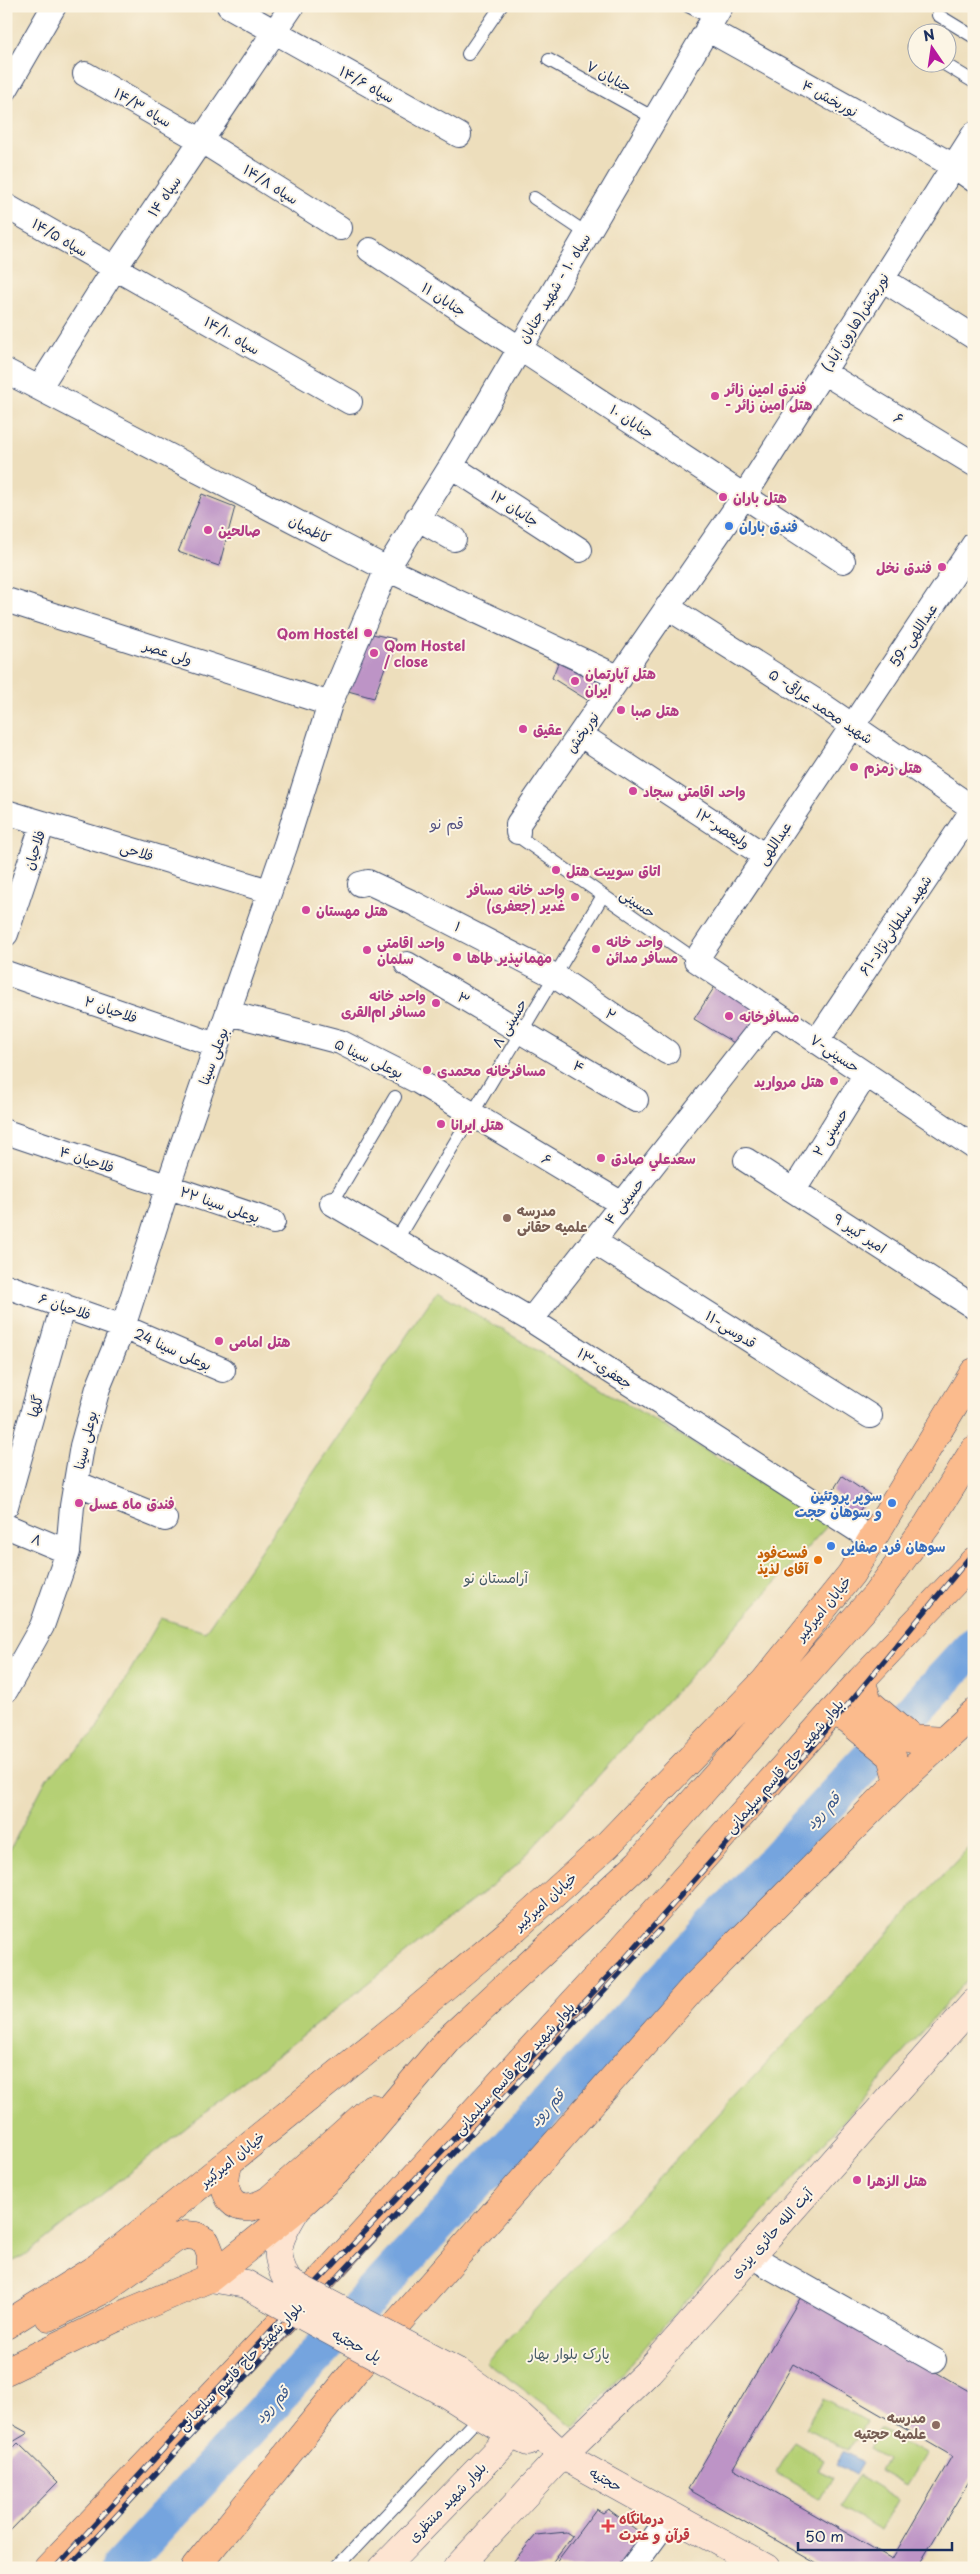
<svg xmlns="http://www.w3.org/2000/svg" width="980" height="2574" viewBox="0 0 980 2574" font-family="'Playpen Sans','Playpen Sans Arabic',sans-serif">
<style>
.green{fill:#b5d075;stroke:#68806a}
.water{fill:#75a4de;stroke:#486a9e}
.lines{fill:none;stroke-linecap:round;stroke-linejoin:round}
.river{stroke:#75a4de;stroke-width:38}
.building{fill:#bd94c6;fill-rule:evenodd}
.lane-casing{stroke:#3a496c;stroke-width:14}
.street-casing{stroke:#3a496c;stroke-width:26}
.secondary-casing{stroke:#3a496c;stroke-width:29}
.primary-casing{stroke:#3a496c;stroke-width:29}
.lane{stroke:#fff;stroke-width:12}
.street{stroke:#fff;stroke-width:24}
.secondary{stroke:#fde4d1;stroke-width:28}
.primary{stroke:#fbbb8d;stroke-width:28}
.rail-casing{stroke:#1b2f5e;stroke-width:5.5}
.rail{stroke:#fcf5e5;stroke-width:4;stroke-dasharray:11;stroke-linecap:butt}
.secondary-bridge-casing{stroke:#3a496c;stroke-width:29;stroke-linecap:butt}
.secondary-bridge{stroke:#fde4d1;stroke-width:28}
.hotel-dot{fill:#d1479c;stroke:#fcf5e5;stroke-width:2}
.shop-dot{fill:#3f7fe0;stroke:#fcf5e5;stroke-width:2}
.education-dot{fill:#8d6e63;stroke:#fcf5e5;stroke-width:2}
.food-dot{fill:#e8710a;stroke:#fcf5e5;stroke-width:2}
.health-dot{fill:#e0444e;stroke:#fcf5e5;stroke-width:2}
.labels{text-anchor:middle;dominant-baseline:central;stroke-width:4;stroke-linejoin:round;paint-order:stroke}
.street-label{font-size:14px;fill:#1b2f5e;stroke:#fcf5e5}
.hotel-label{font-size:14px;font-weight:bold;fill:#b23c85;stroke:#fcf5e5;text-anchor:start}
.shop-label{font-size:14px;font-weight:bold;fill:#366cbe;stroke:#fcf5e5;text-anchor:start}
.education-label{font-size:14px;font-weight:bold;fill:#785e54;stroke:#fcf5e5;text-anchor:start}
.food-label{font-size:14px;font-weight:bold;fill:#c56008;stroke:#fcf5e5;text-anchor:end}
.park-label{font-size:14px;fill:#425764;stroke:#fcf5e5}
.health-label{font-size:14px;font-weight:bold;fill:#be3a42;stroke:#fcf5e5;text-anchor:start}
.neighbourhood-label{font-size:15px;fill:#545282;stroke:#fcf5e5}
.water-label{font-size:15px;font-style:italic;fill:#3a588b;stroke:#fcf5e5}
</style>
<rect width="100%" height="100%" fill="#fcf5e5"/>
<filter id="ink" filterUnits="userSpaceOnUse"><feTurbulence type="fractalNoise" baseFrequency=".02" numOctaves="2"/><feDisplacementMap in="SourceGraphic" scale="10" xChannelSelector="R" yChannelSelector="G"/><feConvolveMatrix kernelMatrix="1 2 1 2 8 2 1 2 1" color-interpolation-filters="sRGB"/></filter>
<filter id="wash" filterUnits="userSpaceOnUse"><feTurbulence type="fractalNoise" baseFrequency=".0096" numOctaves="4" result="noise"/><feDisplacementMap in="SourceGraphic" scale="20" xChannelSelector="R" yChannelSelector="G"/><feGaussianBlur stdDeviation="1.12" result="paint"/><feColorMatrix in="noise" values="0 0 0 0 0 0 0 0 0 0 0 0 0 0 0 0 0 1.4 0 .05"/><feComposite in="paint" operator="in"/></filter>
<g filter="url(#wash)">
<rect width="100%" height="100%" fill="#eddebc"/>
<!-- green -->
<path class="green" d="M437,1291L829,1524L515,1867L23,2257L6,2264V1857L47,1778L94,1733L161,1618L205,1632Z
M974,1842V1972L575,2427L486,2362Z
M823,2398L866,2422L848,2451L806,2428Z
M880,2429L925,2454L906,2486L879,2471L886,2459L869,2449Z
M794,2441L824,2459L818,2470L833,2478L821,2499L776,2473Z
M859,2475L898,2499L881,2530L839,2506Z"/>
<!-- water -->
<path class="water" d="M843,2452L862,2463L855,2475L836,2464Z"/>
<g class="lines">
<!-- river -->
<path class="river" d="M119,2568L974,1646"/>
</g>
<g id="blocks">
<!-- building -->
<path class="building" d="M202,494L235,507L219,566L178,552Z
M368,633L395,639L374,698L348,691Z
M558,663L600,683L592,703L552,678Z
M719,980L764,1013L741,1047L694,1019Z
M842,1476L870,1495L854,1519L836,1507L842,1499L832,1492Z
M802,2295L974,2394V2473L917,2568H824L688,2489ZM793,2364L952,2456L892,2559L733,2468Z
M6,2421L28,2433L6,2446Z
M18,2443L58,2482L6,2535V2455Z
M596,2509L603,2513L608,2509L649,2539L628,2568H552Z
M566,2532L572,2536L548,2568H520L513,2562L536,2535Z"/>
</g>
</g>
<g filter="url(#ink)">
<use href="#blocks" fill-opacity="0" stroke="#3a496c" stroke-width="1"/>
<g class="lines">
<defs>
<path id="lane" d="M688,6L713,19
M938,15L974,37
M914,47L918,49
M468,54L501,6
M549,60L654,118
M941,62L974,82
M534,198L586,233
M518,832L522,839L696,960
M332,1203L395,1097
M396,1241L602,897
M336,2568L480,2416"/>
<path id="street" d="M229,6L459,135
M707,29L954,166L974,180
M85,74L202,141L340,228
M6,89L54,6
M6,206L350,402
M370,250L843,561
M882,279L974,337
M6,371L387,569L620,678
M823,372L974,464
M39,388L115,268L292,6
M451,466L580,550
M417,518L454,539
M974,544L696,960L974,1147
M6,600L330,704
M667,607L822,705L974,809
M581,735L765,856
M6,812L269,891
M518,832V824L745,495L974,134
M360,884L368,882L415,904L555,976L667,1052
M6,934L43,823
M407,964L636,1100
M6,973L216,1045
M229,1013L340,1042L419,1082L622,1204
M817,1041L974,808
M6,1132L273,1222
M746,1160L974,1307
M794,1190L866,1074
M332,1203L531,1320L873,1540
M593,1241L870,1416
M6,1286L123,1327L223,1370
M531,1320L773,1012
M76,1483L165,1519
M6,1506L63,1305
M6,1526L68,1552
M6,1690L42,1626L68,1552L72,1506L82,1446L98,1388L123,1327L168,1186L286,844L330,704L387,569L451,466L721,6
M751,2256L934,2360
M632,2568L671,2515"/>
<path id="secondary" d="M210,2278L246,2284L270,2298
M288,2282C270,2249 280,2237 297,2208
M458,2372L520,2416L562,2455L766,2568
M445,2393L512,2435L528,2442
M383,2568L512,2435
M457,2568L562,2455L649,2371L974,2003"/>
<path id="primary" d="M861,1680L868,1702L911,1739L944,1741
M832,1712L848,1720L892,1756L899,1782
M229,2162C217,2196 235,2220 269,2200L372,2108
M49,2317L101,2291L176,2238L185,2235L196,2236L206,2242L211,2255L210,2278
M6,2325L98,2267L400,2024L515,1928L608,1844L764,1682L851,1574L974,1372
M6,2371L122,2315L210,2278L297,2208L336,2172L450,2038L638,1864L876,1595L928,1524L974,1450
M48,2568L299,2304L616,1956L861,1680L974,1561
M195,2568L354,2372L692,1989L899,1782L974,1713"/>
</defs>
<!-- lane casing -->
<use href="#lane" class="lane-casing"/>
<!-- street casing -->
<use href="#street" class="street-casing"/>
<!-- secondary casing -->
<use href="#secondary" class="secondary-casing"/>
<!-- primary casing -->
<use href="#primary" class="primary-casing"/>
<!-- lane -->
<use href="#lane" class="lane"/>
<!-- street -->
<use href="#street" class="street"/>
<!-- secondary -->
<use href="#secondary" class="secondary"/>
<!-- primary -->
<use href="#primary" class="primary"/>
<defs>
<path id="rail" d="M55,2568L276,2325L620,1964L822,1736L974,1552
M68,2568L660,1930"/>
</defs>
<!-- rail casing -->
<use href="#rail" class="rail-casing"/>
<!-- rail -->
<use href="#rail" class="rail"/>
<defs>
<path id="secondary-bridge" d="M288,2282L458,2372
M270,2298L445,2393"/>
</defs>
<!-- secondary-bridge casing -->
<use href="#secondary-bridge" class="secondary-bridge-casing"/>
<!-- secondary-bridge -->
<use href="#secondary-bridge" class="secondary-bridge"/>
</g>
</g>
<!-- markers -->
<g class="hotel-dot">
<circle cx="715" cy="396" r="5"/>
<circle cx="723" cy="497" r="5"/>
<circle cx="208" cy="530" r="5"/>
<circle cx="942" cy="567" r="5"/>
<circle cx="368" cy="633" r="5"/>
<circle cx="374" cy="653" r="5"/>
<circle cx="575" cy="681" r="5"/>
<circle cx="621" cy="710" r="5"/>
<circle cx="523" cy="729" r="5"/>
<circle cx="854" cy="767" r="5"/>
<circle cx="633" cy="791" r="5"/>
<circle cx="556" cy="870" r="5"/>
<circle cx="575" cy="897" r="5"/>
<circle cx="306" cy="910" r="5"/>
<circle cx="596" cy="949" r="5"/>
<circle cx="367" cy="950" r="5"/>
<circle cx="457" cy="957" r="5"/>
<circle cx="436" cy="1003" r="5"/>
<circle cx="729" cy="1016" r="5"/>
<circle cx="427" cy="1070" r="5"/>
<circle cx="834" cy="1081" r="5"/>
<circle cx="441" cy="1124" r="5"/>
<circle cx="601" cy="1158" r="5"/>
<circle cx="219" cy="1341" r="5"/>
<circle cx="79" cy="1503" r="5"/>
<circle cx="857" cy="2180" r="5"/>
</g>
<g class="shop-dot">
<circle cx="729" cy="526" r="5"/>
<circle cx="892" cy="1503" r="5"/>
<circle cx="831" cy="1546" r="5"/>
</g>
<g class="education-dot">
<circle cx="507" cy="1218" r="5"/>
<circle cx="936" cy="2425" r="5"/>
</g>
<circle class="food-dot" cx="818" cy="1560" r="5"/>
<path class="health-dot" d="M605.5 2518.5h5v5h5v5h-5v5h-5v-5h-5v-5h5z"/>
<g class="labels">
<!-- street labels -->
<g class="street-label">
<text transform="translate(609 76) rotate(29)">جنابان ۷</text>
<text transform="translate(367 84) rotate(29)">سپاه ۱۴/۶</text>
<text transform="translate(830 98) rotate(29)">نوربخش ۴</text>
<text transform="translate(143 107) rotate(30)">سپاه ۱۴/۳</text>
<text transform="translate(271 184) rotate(32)">سپاه ۱۴/۸</text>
<text transform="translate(164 196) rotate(-55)">سپاه ۱۴</text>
<text transform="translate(60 237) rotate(30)">سپاه ۱۴/۵</text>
<text transform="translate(554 288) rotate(-59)">سپاه ۱۰ - شهید جنابان</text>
<text transform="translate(444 299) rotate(33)">جنابان ۱۱</text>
<text transform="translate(855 322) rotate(-58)">نوربخش(هارون آباد)</text>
<text transform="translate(232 335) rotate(30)">سپاه ۱۴/۱۰</text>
<text transform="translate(899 418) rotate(32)">۶</text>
<text transform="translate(632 421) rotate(33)">جنابان ۱۰</text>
<text transform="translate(515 508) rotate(33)">جانبان ۱۲</text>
<text transform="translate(310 529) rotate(27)">کاظمیان</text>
<text transform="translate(913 635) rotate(-56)">عبداللهی-59</text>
<text transform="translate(168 652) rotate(18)">ولی عصر</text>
<text transform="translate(821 706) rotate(34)">شهید محمد عراقی- ۵</text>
<text transform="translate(582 732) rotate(-55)">نوربخش</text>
<text transform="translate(723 828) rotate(33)">ولیعصر-۱۲</text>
<text transform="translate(774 843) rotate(-56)">عبداللهی</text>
<text transform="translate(34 850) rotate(-72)">فلاحیان</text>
<text transform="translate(137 851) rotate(17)">فلاحی</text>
<text transform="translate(638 903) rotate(34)">حسینی</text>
<text transform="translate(895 925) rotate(-56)">شهید سلطانی‌نژاد-۶۱</text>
<text transform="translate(458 926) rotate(27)">۱</text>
<text transform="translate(464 998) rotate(31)">۳</text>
<text transform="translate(111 1009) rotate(19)">فلاحیان ۲</text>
<text transform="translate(611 1014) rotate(34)">۲</text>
<text transform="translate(509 1023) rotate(-59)">حسینی ۸</text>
<text transform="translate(835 1053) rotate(34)">حسینی-۷</text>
<text transform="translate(213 1056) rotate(-70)">بوعلی سینا</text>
<text transform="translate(369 1058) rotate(25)">بوعلی سینا ۵</text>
<text transform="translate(579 1066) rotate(31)">۴</text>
<text transform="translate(830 1132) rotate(-58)">حسینی ۲</text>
<text transform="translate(87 1159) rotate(18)">فلاحیان ۴</text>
<text transform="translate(547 1159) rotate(31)">۶</text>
<text transform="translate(624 1201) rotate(-52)">حسینی ۴</text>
<text transform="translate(220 1204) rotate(19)">بوعلی سینا ۲۲</text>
<text transform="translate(860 1233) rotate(33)">امیر کبیر ۹</text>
<text transform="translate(65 1306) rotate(19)">فلاحیان ۶</text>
<text transform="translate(731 1329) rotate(32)">قدوسی-۱۱</text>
<text transform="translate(173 1349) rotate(24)">بوعلی سینا 24</text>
<text transform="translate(605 1368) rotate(33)">جعفری-۱۳</text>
<text transform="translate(35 1406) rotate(-74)">گلها</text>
<text transform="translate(85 1440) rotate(-77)">بوعلی سینا</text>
<text transform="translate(37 1539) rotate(23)">۸</text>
<text transform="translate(823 1608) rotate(-51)">خیابان امیرکبیر</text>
<text transform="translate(784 1766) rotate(-49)">بلوار شهید حاج قاسم سلیمانی</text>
<text transform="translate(545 1901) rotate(-42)">خیابان امیرکبیر</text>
<text transform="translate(514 2068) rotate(-48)">بلوار شهید حاج قاسم سلیمانی</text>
<text transform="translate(232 2159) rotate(-39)">خیابان امیرکبیر</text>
<text transform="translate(771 2233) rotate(-48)">آیت الله‌ حائری‌ یزدی</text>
<text transform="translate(357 2345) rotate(28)">پل حجتیه</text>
<text transform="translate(240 2366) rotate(-46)">بلوار شهید حاج قاسم سلیمانی</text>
<text transform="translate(606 2479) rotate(29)">حجتیه</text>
<text transform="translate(447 2502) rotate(-46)">بلوار شهید منتظری</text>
</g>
<!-- hotel labels -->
<g class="hotel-label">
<text x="725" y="388">فندق امین زائر<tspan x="725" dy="16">- هتل امین زائر</tspan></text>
<text x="733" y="497">هتل باران</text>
<text x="218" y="530">صالحین</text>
<text x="932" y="567" text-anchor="end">فندق نخل</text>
<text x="358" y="633" text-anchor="end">Qom Hostel</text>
<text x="384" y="645">Qom Hostel<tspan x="384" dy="16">/ close</tspan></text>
<text x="585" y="673">هتل آپارتمان<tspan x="585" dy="16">ایران</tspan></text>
<text x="631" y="710">هتل صبا</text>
<text x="533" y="729">عقیق</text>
<text x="864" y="767">هتل زمزم</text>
<text x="643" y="791">واحد اقامتی سجاد</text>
<text x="566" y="870">اتاق سوییت هتل</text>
<text x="565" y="889" text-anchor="end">واحد خانه مسافر<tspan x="565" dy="16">غدیر (جعفری)</tspan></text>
<text x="316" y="910">هتل مهستان</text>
<text x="606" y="941">واحد خانه<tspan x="606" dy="16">مسافر مدائن</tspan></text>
<text x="377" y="942">واحد اقامتی<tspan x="377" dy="16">سلمان</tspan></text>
<text x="467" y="957">مهمانپذیر طاها</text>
<text x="426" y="995" text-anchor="end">واحد خانه<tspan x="426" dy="16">مسافر ام‌القری</tspan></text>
<text x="739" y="1016">مسافرخانه</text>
<text x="437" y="1070">مسافرخانه محمدی</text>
<text x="824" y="1081" text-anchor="end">هتل مروارید</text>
<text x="451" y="1124">هتل ایرانا</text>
<text x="611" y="1158">سعدعلي صادق</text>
<text x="229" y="1341">هتل امامی</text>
<text x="89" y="1503">فندق ماه عسل</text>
<text x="867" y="2180">هتل الزهرا</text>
</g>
<!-- shop labels -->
<g class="shop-label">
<text x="739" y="526">فندق باران</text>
<text x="882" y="1495" text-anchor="end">سوپر پروتئین<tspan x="882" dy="16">و سوهان حجت</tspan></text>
<text x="841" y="1546">سوهان فرد صفایی</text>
</g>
<!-- education labels -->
<g class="education-label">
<text x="517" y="1210">مدرسه<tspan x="517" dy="16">علمیه حقانی</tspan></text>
<text x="926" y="2417" text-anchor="end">مدرسه<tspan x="926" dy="16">علمیه حجتیه</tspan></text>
</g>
<!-- food labels -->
<g class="food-label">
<text x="808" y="1552">فست‌فود<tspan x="808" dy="16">آقای لذیذ</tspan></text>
</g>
<!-- park labels -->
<g class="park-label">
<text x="496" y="1577">آرامستان نو</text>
<text x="569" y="2353">پارک بلوار بهار</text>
</g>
<!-- health labels -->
<g class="health-label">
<text x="619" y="2518">درمانگاه<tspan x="619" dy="16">قرآن و عترت</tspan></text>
</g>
<!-- neighbourhood labels -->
<g class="neighbourhood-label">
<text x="447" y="822">قم نو</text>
</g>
<!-- water labels -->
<g class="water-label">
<text transform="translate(822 1810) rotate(-47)">قم رود</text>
<text transform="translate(546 2107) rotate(-47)">قم رود</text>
<text transform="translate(271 2404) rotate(-47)">قم رود</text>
</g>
</g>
<!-- margin -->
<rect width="980" height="2574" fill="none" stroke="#fcf5e5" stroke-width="25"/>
<!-- north arrow -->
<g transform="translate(932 48) rotate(347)"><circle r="24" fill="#fcf5e5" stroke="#a2a6af"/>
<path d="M0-4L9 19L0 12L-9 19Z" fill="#b5179e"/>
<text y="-8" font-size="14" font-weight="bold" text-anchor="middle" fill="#1b2f5e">N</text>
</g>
<!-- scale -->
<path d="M798 2542v8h154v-8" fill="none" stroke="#1b2f5e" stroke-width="2.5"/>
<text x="805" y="2542" font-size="15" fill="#1b2f5e" stroke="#fcf5e5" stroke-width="4" paint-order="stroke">50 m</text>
</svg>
